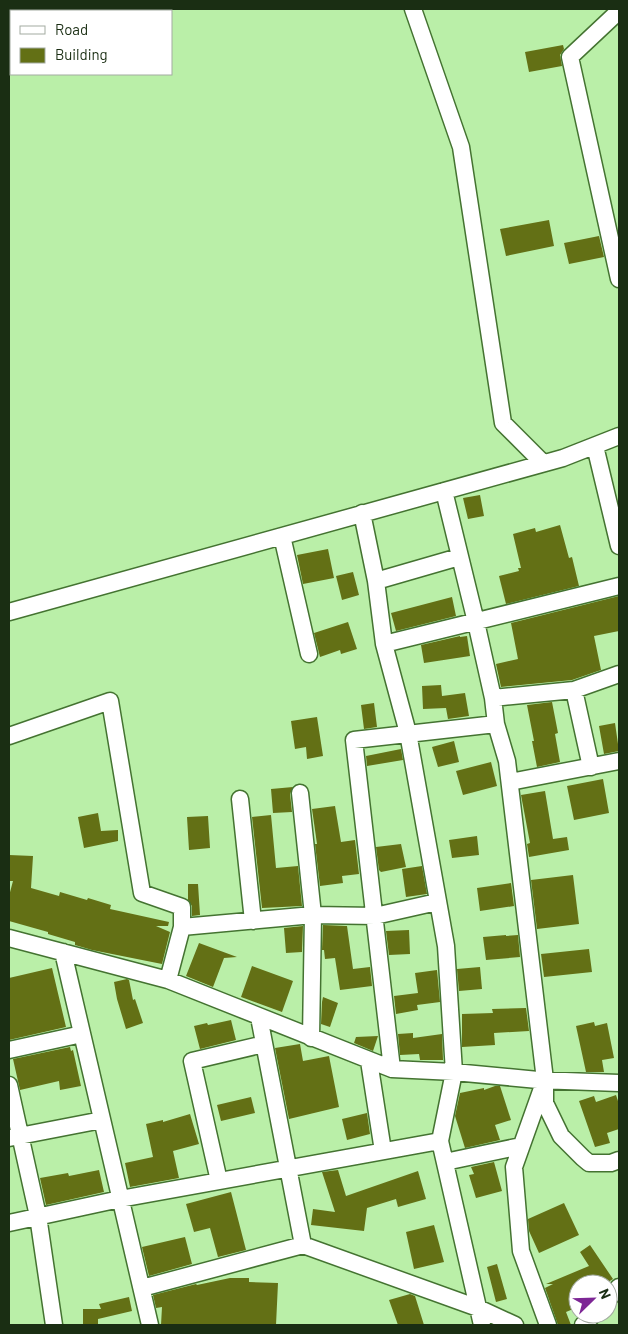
<svg xmlns="http://www.w3.org/2000/svg" width="628" height="1334" viewBox="0 0 628 1334" font-family="Barlow,sans-serif">
<style>
.building{fill:#637015}
.lines{fill:none;stroke-linecap:round;stroke-linejoin:round}
.minor-casing{stroke:#447331;stroke-width:19}
.minor{stroke:#fff;stroke-width:16}
</style>
<rect width="100%" height="100%" fill="#baefa8"/>
<!-- building -->
<path class="building" d="M563,45L564,49L560,55L562,66L529,72L525,52Z
M549,220L554,246L506,256L500,229Z
M599,236L604,257L569,264L564,243Z
M480,495L484,516L468,519L463,498Z
M560,525L569,558L572,557L579,586L506,604L499,576L519,571L518,568H521L513,534L535,528L536,532Z
M328,549L334,578L303,584L297,555Z
M353,572L359,595L342,600L336,576Z
M619,596V631L594,636L601,670L572,680L501,687L496,664L518,659L511,623Z
M452,597L456,616L396,631L391,613Z
M348,622L357,649L341,654L340,650L320,657L314,633Z
M460,636V637L467,636L470,656L424,663L421,645Z
M441,685L442,696L465,693L469,716L448,719L446,708L423,709L422,686Z
M552,702L558,733L555,734L560,762L537,767L532,741H534L527,705Z
M374,703L377,727L364,729L361,705Z
M317,717L323,756L307,759L306,747L295,749L291,721Z
M615,723L619,751L604,754L599,726Z
M454,741L459,762L438,767L432,747Z
M401,749L403,760L367,766L366,756Z
M491,762L497,786L463,795L456,771Z
M603,779L609,813L574,820L567,786Z
M293,787L290,794L292,812L273,813L271,789Z
M545,791L553,839L567,837L569,850L529,857L527,844L530,843L521,795Z
M335,806L341,842L355,840L359,874L342,876L343,883L320,886L315,844H317L312,809Z
M98,813L101,831L118,830V841L84,848L78,817Z
M271,815L276,868L298,866L302,906L262,908L252,817Z
M208,816L210,848L189,850L187,817Z
M477,836L479,855L452,858L449,840Z
M401,844L406,867L381,872L379,870L376,847Z
M9,855L33,856L31,888L59,896L60,892L87,900L88,898L111,905L110,909L169,922L168,926H156L170,932L162,964L92,950L75,945V942L48,934V932L9,921V896L13,881H9Z
M422,866L427,894L406,897L402,869Z
M573,875L579,924L537,929L531,880Z
M511,883L514,906L480,911L477,888Z
M188,884H198L200,915L192,916V906L188,900Z
M323,925L347,926L353,969L370,967L372,986L340,990L335,958L325,959L324,950H322Z
M303,926L302,952L286,953L284,928Z
M409,930L410,954L389,955L386,931Z
M506,935V936L518,935L520,957L486,960L483,937Z
M199,943L237,957L224,958L213,987L186,976Z
M589,949L592,972L544,977L541,954Z
M252,966L293,981L282,1012L241,997Z
M480,967L482,989L459,991L457,969Z
M52,968L66,1027L9,1040V978Z
M437,970L440,1002L417,1005L418,1010L396,1014L394,996L418,993L415,973Z
M127,979L129,980L133,1000L135,999L143,1023L126,1029L117,999L114,982Z
M323,997L338,1003L330,1027L321,1024L322,1002Z
M526,1008L529,1031L494,1033L495,1045L462,1047V1014L493,1013L492,1009Z
M231,1020L236,1040L200,1049L194,1026L207,1023L208,1025Z
M594,1022L595,1026L607,1023L614,1058L602,1060L604,1072H586L576,1026Z
M413,1033V1038L442,1034L443,1060H420L419,1054L400,1055L398,1034Z
M378,1036L373,1051L354,1043L356,1037Z
M300,1044L303,1061L329,1056L339,1107L289,1119L275,1048Z
M70,1047L71,1051L73,1050L81,1086L60,1090L59,1081L20,1090L13,1059Z
M495,1086H500L511,1120L495,1125L500,1140L465,1148L455,1116L460,1093L484,1088V1090Z
M616,1095L619,1104V1129L607,1133L610,1143L595,1147L579,1101L594,1096L596,1102Z
M251,1097L255,1113L221,1121L217,1105Z
M367,1113L370,1134L347,1140L342,1119Z
M190,1114L199,1144L173,1151L179,1178L130,1187L125,1163L153,1157L146,1124L163,1120V1122Z
M494,1162L502,1191L476,1198L469,1175L474,1174L471,1167Z
M99,1170L104,1192L46,1205L40,1178L68,1173L69,1176Z
M338,1170L346,1196L418,1171L426,1199L398,1207L396,1199L367,1208L364,1231L311,1225L313,1209L335,1212L322,1172Z
M231,1192L246,1250L218,1257L210,1228L194,1232L186,1204Z
M564,1203L579,1235L539,1253L529,1231L528,1219Z
M434,1225L444,1262L414,1269L406,1232Z
M185,1237L192,1264L149,1276L142,1247Z
M590,1245L613,1279L605,1284H578V1307L566,1312L571,1325H558L545,1288L553,1284H546L589,1266L580,1252Z
M497,1264L507,1299L496,1302L487,1267Z
M230,1278H249V1282L278,1283L276,1325H161L162,1307L156,1308L153,1295L196,1284L197,1285Z
M410,1294L415,1296L424,1325H398L389,1300Z
M129,1297L132,1311L98,1319V1325H83V1309H101L99,1304Z"/>
<g class="lines">
<defs>
<path id="minor" d="M413,9L461,147L503,423L543,463
M619,11L570,57L619,279
M595,446L619,546
M444,491L476,622L493,698L496,724L507,761L545,1080L514,1167L521,1251L548,1325
M282,536L309,654
M376,581L459,557
M9,612L563,458L619,436
M384,644L619,586
M574,690L591,767
M493,698L574,690L619,674
M9,736L110,701L142,893L182,907V927
M510,782L619,761
M300,793L313,915L311,1038
M240,799L253,921
M9,938L168,980L392,1069L454,1072L538,1080L619,1083
M63,952L150,1325
M168,980L182,927L313,915L375,916L437,902
M9,1050L82,1034
M369,1061L383,1151
M392,1069L354,740L496,724
M9,1085L38,1216L54,1325
M545,1087V1103L561,1136L583,1158L589,1163H611L619,1160
M9,1138L102,1120
M440,1141L482,1325
M445,1162L521,1146
M219,1181L192,1061L264,1044
M9,1223L120,1199L440,1141L454,1072L446,946L408,733L384,644L376,581L362,513
M303,1245L478,1308L515,1325
M142,1288L303,1245L259,1017
M608,1299L619,1287
M583,1325L594,1314"/>
</defs>
<!-- minor casing -->
<use href="#minor" class="minor-casing"/>
<!-- minor -->
<use href="#minor" class="minor"/>
</g>
<!-- border -->
<rect width="628" height="1334" fill="none" stroke="#1a2e13" stroke-width="20"/>
<!-- legend -->
<rect x="10" y="10" width="162" height="65" fill="#ffffff" stroke="#a3aba1"/>
<rect x="20" y="26" width="25" height="8" fill="#ffffff" stroke="#a3aba1"/>
<text x="55" y="35" font-size="15" fill="#1a2e13">Road</text>
<rect x="20" y="48" width="25" height="15" fill="#637015" stroke="#a3aba1"/>
<text x="55" y="60" font-size="15" fill="#1a2e13">Building</text>
<!-- north arrow -->
<g transform="translate(593 1299) rotate(67)"><circle r="24" fill="#ffffff" stroke="#a3aba1"/>
<path d="M0-4L9 19L0 12L-9 19Z" fill="#7d2695"/>
<text y="-8" font-size="14" font-weight="bold" text-anchor="middle" fill="#1a2e13">N</text>
</g>
</svg>
